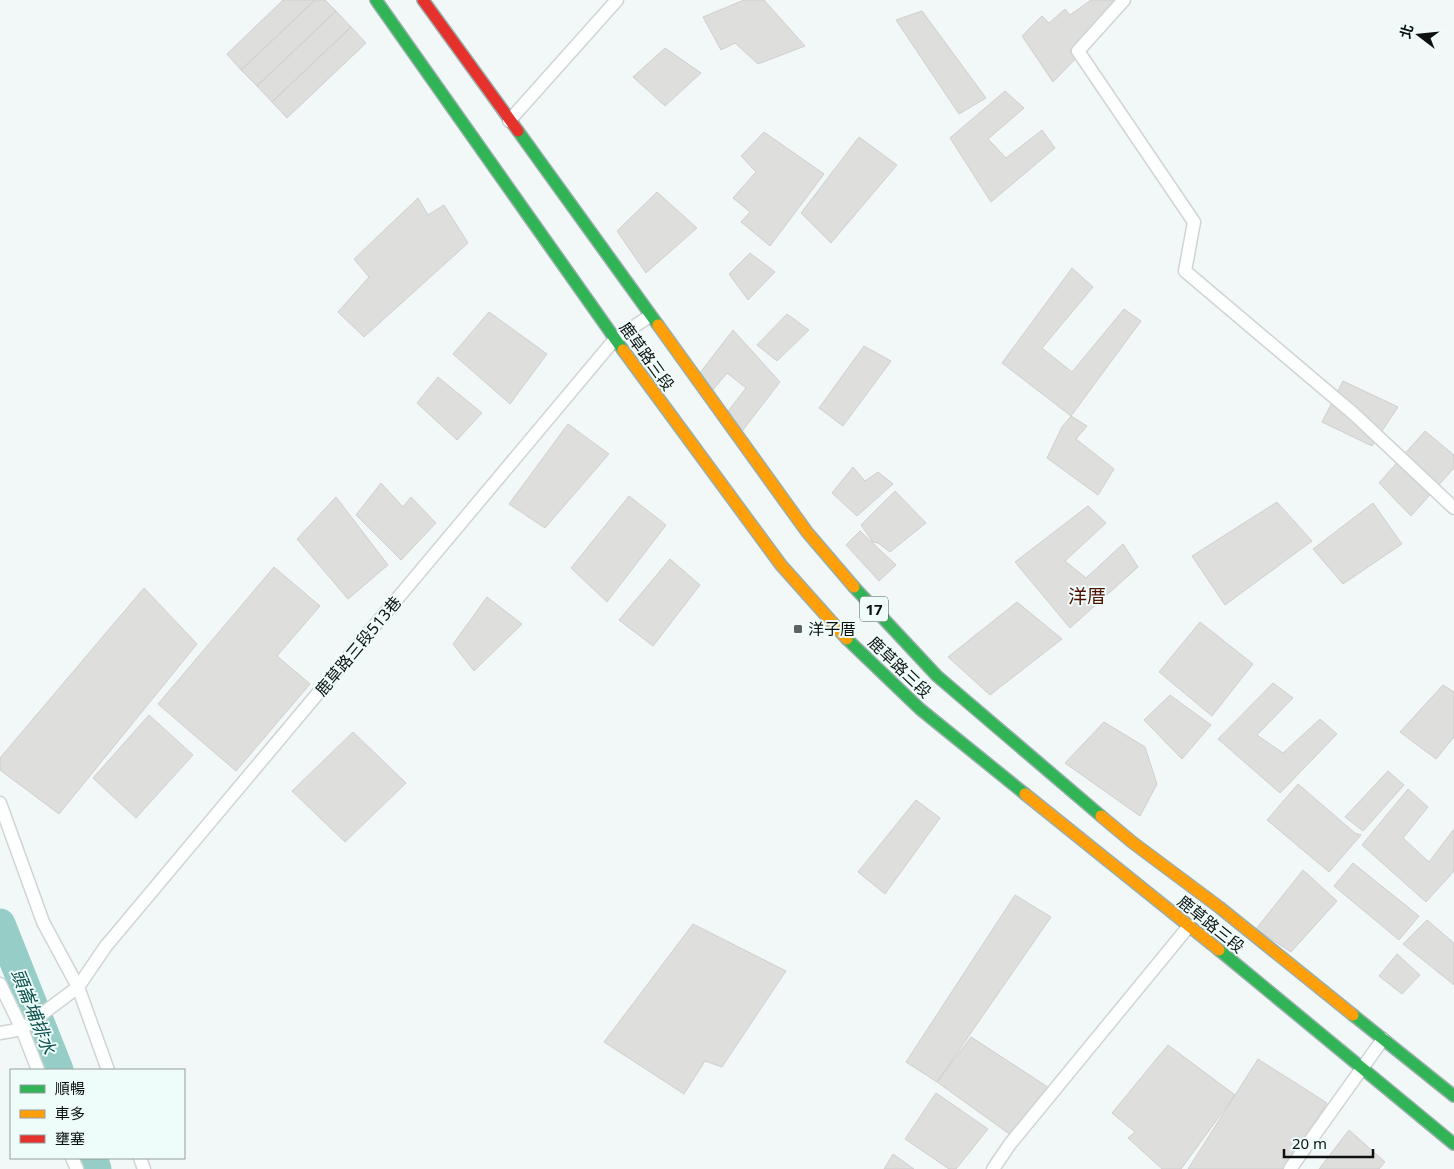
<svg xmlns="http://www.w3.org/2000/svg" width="1454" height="1169" viewBox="0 0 1454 1169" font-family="'Noto Sans','Noto Sans TC',sans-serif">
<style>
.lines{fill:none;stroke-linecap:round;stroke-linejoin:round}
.canal{stroke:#96cdc7;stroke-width:31}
.building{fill:#dededd;stroke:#cfcfce}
.lane-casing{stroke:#cfd4d4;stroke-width:15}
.fast-casing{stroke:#98aeac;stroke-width:14}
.slow-casing{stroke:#98aeac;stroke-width:14}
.jam-casing{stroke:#98aeac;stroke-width:14}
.lane{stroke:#fdfefe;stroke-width:12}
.fast{stroke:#30b455;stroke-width:11}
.slow{stroke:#ff9f0a;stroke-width:11}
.jam{stroke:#e5322d;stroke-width:11}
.poi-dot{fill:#5d6262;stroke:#eefcfa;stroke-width:2}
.labels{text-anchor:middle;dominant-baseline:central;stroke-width:4;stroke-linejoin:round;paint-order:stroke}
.shield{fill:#eefcfa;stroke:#505857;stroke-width:1}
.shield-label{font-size:15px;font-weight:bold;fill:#0d1211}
.street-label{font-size:16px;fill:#0d1211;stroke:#eefcfa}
.poi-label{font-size:16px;fill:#0d1211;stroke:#eefcfa;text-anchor:start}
.water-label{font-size:18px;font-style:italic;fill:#0c514b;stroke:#eefcfa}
.quarter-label{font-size:19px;fill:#521000;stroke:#eefcfa}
</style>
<rect width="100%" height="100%" fill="#f2f8f8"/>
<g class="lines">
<!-- canal -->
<path class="canal" d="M0,924L58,1070
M92,1158L96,1169"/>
</g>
<!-- building -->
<path class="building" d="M283,0H315L241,70L227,54Z
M315,0H325L336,11L257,86L241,70Z
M744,0H764L805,46L758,64L735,43L721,50L703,17Z
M1091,0H1120L1122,11L1053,82L1022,36L1042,16L1049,23L1065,9L1070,15Z
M336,11L351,27L272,102L257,86Z
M922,11L986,98L959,114L896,20Z
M351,27L366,43L287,118L272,102Z
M665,48L701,73L665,106L633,77Z
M1005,91L1024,108L988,139L1006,158L1042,130L1055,148L991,202L950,138Z
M764,132L824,174L770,246L741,222L750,212L733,198L756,172L741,156Z
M859,137L897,165L831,243L801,213Z
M657,192L697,228L646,273L617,231Z
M418,198L428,215L444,205L468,243L364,337L338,312L369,277L354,259Z
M750,253L775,272L748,300L729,274Z
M1072,268L1093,287L1042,348L1072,372L1124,309L1141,321L1071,416L1002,363Z
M489,312L547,354L510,404L453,354Z
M787,314L809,330L777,361L757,345Z
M733,330L780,382L736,439L722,419L746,388L727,373L706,398L693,382Z
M864,346L891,361L843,426L819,408Z
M438,377L482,413L457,440L417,403Z
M1343,381L1398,407L1372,446L1322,422Z
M1071,416L1087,426L1076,439L1114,469L1098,495L1047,458L1062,427Z
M568,424L609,454L545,528L509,504Z
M1425,431L1454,455V468L1411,516L1379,483Z
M853,467L865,481L878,472L893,484L857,516L832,493Z
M381,483L403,507L411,497L436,523L401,560L356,515Z
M895,491L926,523L890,552L878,543L873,542L861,525Z
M629,496L666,525L607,602L571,568Z
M336,497L388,565L348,599L297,539Z
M1277,502L1312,541L1225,605L1192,556Z
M1373,503L1402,544L1343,584L1313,549Z
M1088,506L1106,523L1065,561L1086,578L1123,544L1138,567L1070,628L1015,562Z
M860,531L896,565L879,581L846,545Z
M670,559L700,585L653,646L619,620Z
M274,567L320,606L277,656L310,684L236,771L158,704Z
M144,588L197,644L59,814L0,770V758Z
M487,597L522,624L474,671L453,644Z
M1017,602L1062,639L990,695L948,657Z
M1200,622L1253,664L1212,716L1159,672Z
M1273,683L1293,698L1257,735L1283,753L1320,719L1337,734L1280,793L1218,739Z
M1443,685L1454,692V737L1436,759L1400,732Z
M1170,695L1211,725L1182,759L1144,720Z
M149,715L193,755L136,818L93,778Z
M1104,722L1145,747L1157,784L1140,816L1065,763Z
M353,732L406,783L345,842L292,791Z
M1388,771L1404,785L1363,831L1345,817Z
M1298,784L1355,833L1361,835L1329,872L1267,820Z
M1408,789L1428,807L1403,838L1429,862L1454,829V871L1426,902L1362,845Z
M916,800L940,818L885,894L858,872Z
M1353,863L1419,916L1399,940L1334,886Z
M1303,870L1337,901L1291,952L1256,929Z
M1015,895L1051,917L937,1082L906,1062Z
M1427,920L1454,943V985L1403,944Z
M693,924L786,971L722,1067L705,1061L684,1094L604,1042Z
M1397,954L1420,975L1402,994L1379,976Z
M971,1037L1054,1091L1015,1138L937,1082Z
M1168,1045L1235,1095L1181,1169H1162L1128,1138L1135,1132L1112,1113Z
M1258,1059L1327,1103L1285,1169H1188Z
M936,1093L988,1129L956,1169H949L905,1139Z
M1349,1130L1385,1162L1379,1169H1319Z
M893,1154L914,1169H884Z"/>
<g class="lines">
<defs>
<path id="lane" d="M1124,0L1078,51L1194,222L1185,271L1354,414L1454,508
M509,121L617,0
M0,803L43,922L78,987L108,1070
M0,984L22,1029L38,1070
M0,1033L22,1029L78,987L106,946L615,339L650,316
M72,1158L77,1169
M140,1158L144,1169
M993,1169L1010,1144L1189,926
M1290,1169L1383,1039"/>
<path id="fast" d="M376,0L623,350
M518,131L658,325
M854,587L937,676L1101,816
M847,639L920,709L1025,794
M1219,950L1454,1144
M1353,1015L1454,1096"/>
<path id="slow" d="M658,325L807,532L854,587
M623,350L781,565L847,639
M1025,794L1219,950
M1101,816L1132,842L1219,907L1353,1015"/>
<path id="jam" d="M423,0L518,131"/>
</defs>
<!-- lane casing -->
<use href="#lane" class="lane-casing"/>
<!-- fast casing -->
<use href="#fast" class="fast-casing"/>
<!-- slow casing -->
<use href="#slow" class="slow-casing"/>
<!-- jam casing -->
<use href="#jam" class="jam-casing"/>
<!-- lane -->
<use href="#lane" class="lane"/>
<!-- fast -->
<use href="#fast" class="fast"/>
<!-- slow -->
<use href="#slow" class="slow"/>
<!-- jam -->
<use href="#jam" class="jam"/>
</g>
<!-- markers -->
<rect class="poi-dot" x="793" y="624" width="10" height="10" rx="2.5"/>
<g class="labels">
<!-- shield labels -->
<rect class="shield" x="860" y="596.5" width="28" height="25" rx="4"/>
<g class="shield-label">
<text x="874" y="609">17</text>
</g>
<!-- street labels -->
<g class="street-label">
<text transform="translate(647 356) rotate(54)">鹿草路三段</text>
<text transform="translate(358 646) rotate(-50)">鹿草路三段513巷</text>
<text transform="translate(900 667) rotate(44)">鹿草路三段</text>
<text transform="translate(1211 924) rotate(39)">鹿草路三段</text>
</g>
<!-- poi labels -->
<g class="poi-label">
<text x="808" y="629">洋子厝</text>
</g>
<!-- water labels -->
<g class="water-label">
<text transform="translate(34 1011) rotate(68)">頭崙埔排水</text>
</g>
<!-- quarter labels -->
<g class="quarter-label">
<text x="1087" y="596">洋厝</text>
</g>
</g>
<!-- legend -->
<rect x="10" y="1069" width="175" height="90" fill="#eefcfa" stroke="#949e9d"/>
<rect x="20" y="1085" width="25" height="8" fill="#30b455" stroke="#949e9d"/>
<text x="55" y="1094" font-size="15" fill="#0d1211">順暢</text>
<rect x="20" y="1110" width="25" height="8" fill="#ff9f0a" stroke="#949e9d"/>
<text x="55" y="1119" font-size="15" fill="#0d1211">車多</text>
<rect x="20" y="1135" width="25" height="8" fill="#e5322d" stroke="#949e9d"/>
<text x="55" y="1144" font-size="15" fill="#0d1211">壅塞</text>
<!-- north arrow -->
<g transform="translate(1419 35) rotate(286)" stroke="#eefcfa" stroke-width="4" paint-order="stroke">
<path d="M0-4L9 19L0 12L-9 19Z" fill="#0d1211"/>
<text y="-8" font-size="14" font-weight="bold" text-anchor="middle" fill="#0d1211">北</text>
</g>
<!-- scale -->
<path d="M1284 1149v8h89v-8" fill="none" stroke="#0d1211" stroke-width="2.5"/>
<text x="1292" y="1149" font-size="15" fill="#0d1211" stroke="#eefcfa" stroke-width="4" paint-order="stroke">20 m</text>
</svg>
